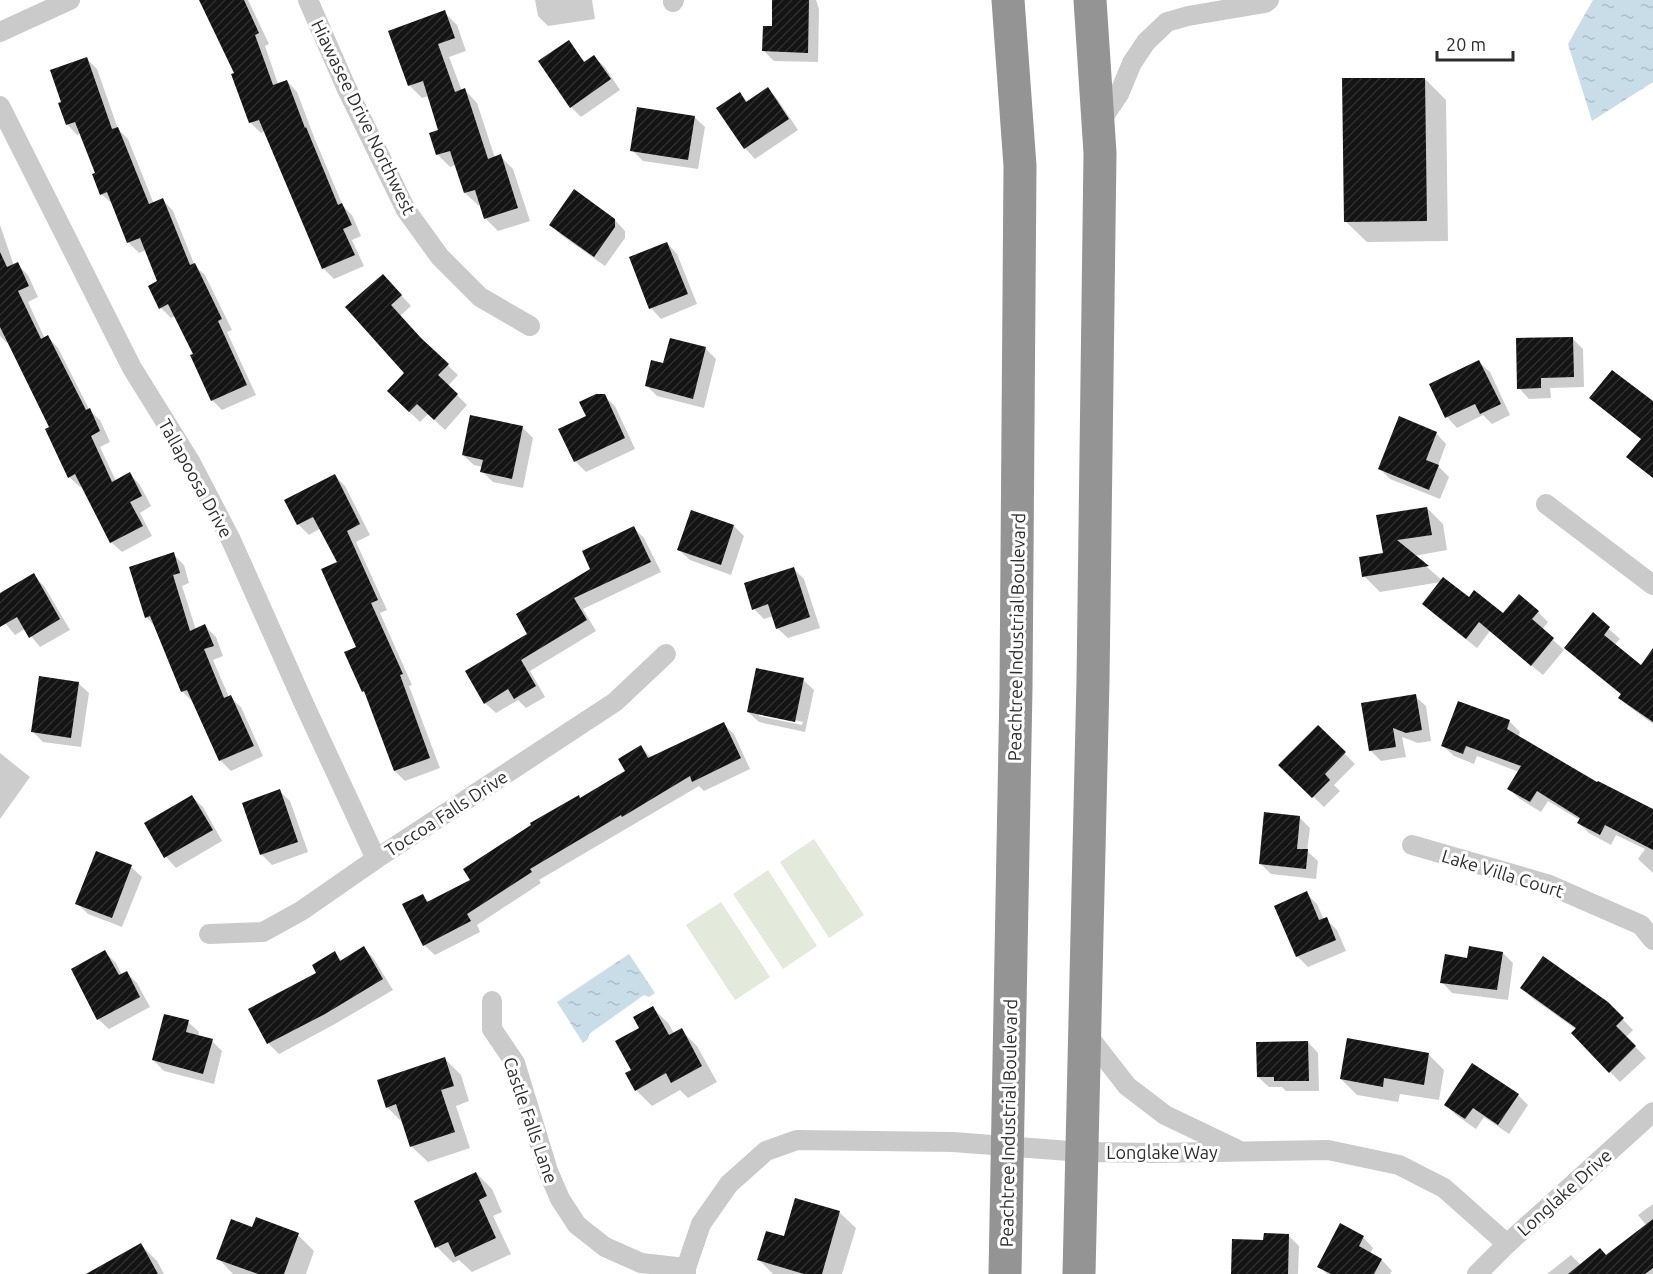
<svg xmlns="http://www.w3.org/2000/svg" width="1653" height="1274" viewBox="0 0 1653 1274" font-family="Ubuntu,sans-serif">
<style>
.pitch{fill:#e3e9db}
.water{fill:url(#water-ripples)}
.shadow{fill:#0003;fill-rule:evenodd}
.building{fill:url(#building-hatch)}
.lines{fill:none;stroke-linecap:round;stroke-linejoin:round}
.street{stroke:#cacaca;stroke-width:20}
.highway{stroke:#949494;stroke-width:33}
.labels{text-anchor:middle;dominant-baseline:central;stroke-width:6;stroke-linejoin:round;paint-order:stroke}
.street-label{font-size:18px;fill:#2d2d2d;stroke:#fff}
</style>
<defs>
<pattern id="water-ripples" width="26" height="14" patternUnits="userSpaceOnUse" patternTransform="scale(1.5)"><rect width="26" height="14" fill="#c8dde8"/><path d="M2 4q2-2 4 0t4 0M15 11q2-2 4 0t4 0" fill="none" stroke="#acbec7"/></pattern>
<pattern id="building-hatch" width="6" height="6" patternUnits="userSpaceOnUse" patternTransform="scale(1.5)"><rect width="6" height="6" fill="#141414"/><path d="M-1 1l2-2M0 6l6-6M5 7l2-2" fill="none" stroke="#2e2e2e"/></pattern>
</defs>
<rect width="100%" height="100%" fill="#fff"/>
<!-- pitch -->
<path class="pitch" d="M814,839L864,915L829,938L780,862Z
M768,870L817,946L783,969L733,894Z
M721,902L770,977L735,1000L686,925Z"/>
<!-- water -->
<path class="water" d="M1593,0H1653V82L1592,121L1568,44Z
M629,954L655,993L649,997L644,995L589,1034L588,1039L583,1043L557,1002Z"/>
<!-- shadow -->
<path class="shadow" d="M201,0H248L269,44L265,46L278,84L287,81L297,92L314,137L343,206L352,215L361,236L352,240L364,266L334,279L324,269L265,131L261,133L250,122L236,74Z
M535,0H592L595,19L548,26L538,16Z
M774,0H816L819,9L818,62L774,61L764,51L773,27Z
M444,12L457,25L466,51L449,57L462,91L465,90L477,103L495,158L500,156L513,169L530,221L498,231L486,219L481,205H478L465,193L456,165L450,167L437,154L440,131L429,96L422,98L410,86L390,32Z
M568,42L586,63L594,57L605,67L620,90L581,117L571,107Z
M87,59L97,69L118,129L128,139L154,204L163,200L173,211L195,266L205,275L232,330L227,332L256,395L222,410L212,400L195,354L176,316L171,318L161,308L159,282L146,250L139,253L128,242L113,204L101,194L97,173L81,133L77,135L67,124Z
M1425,79L1446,100L1448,241L1367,242L1345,221Z
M768,89L778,100L798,130L755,159L745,148L718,108L740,94L748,102Z
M694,117L705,127L698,169L643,161L632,150Z
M615,220L625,231V238L605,266L561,235L551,224Z
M0,225L14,266L17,264L28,275L38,297L28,302L45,339L48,337L58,348L90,411L100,420L110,442L100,447L116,481L130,474L140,485L151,506L140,513L152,536L122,552L111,542L83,486L80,487L69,477L51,428L9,342L7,343L0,336Z
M667,243L677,254L697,304L661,319L651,308L631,258Z
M393,286L411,306L400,316L427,346L458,375L448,386L467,405L445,430L428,414L420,422L399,402L406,373L347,307Z
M1572,338L1583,349L1584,387L1550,388L1551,398L1529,399L1519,388Z
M705,348L716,359L704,408L657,396L647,386L664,365Z
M1479,362L1490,372L1510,415L1492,424L1483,415L1457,428L1447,417L1431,385Z
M604,396L615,406L635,449L586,472L575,461L588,417Z
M471,417L523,428L533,438L523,488L493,482L482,471L483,467L474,465L463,455Z
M1436,433L1446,444L1438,466L1449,477L1440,499L1390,479L1380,469Z
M335,476L345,486L370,535L356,542L387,610L380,613L412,685L409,686L440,768L405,781L395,771L367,695L363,691L346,653L358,648L339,563L321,528L309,535L298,524Z
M1427,508L1443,524L1447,550L1414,556L1442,580L1469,599L1503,615L1538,612L1548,622L1542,630L1564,650L1543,675L1490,631L1477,648L1434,614L1424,604L1441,582L1380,592L1364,576L1384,554L1378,517Z
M734,526L744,536L731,575L690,560L679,550Z
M634,528L644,538L661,572L583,609L596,631L530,671L545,697L526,708L518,700L496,713L485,703L529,634Z
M173,554L184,565L189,583L182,586L196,630L205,626L216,637L223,656L213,660L229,697H230L241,707L263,756L231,771L220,760L193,702L182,691L156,627L146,617Z
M794,569L804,579L820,628L788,638L777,628L774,616L764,619L754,609Z
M33,575L44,586L70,630L40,647L25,629L15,635L0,617V594Z
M1593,615L1620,639L1614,645L1641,668L1653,661V724L1631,708L1620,698L1622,695L1576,658Z
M803,680L814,690L805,732L759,722L748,712ZM759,713L803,722L802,725L759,716Z
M78,683L89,693L81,747L43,742L33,732Z
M1415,696L1426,706L1431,741L1418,743L1402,737L1406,757L1381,761L1370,750Z
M1459,703L1510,722L1520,732L1518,737L1598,784L1653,814V873L1638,859L1645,849L1616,835L1611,845L1589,833L1579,823L1580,820L1548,801L1541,812L1520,799L1509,789L1519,772L1477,756L1474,764L1454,756L1443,746Z
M723,724L734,734L750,769L704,791L699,786L539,880L541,883L477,925L480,932L435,955L424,945L423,896L429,902L472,880L581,799L627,771L641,747L652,758Z
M1318,727L1355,764L1334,785L1340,791L1324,807L1280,765Z
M0,753L30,777L0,819Z
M279,791L290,801L308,852L272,865L261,854Z
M192,797L203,807L222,841L176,868L166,857L146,823Z
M1299,817L1310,828L1307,851L1318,861L1316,879L1271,874L1261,864Z
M131,867L142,877L122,927L88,914L77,903Z
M1306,893L1317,904L1324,920L1326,919L1337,930L1346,951L1308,967L1297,956Z
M364,948L374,959L393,990L335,1024L279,1054L268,1043L335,953L342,961Z
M105,952L116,963L122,975L127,973L137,983L150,1007L109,1029L98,1019Z
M1503,953L1513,963L1508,1000L1452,993L1442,982L1468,959Z
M1522,988L1607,1003L1633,1030L1626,1037L1646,1058L1620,1082L1573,1034L1577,1030L1532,998Z
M653,1008L669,1024L674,1034L681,1030L697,1046L717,1082L688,1098L680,1090L652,1106L636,1090L633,1070Z
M188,1022L199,1032L198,1037L212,1041L222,1051L214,1084L164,1071L153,1060Z
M1308,1042L1318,1053L1319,1091H1286L1282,1087H1269L1258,1077Z
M1428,1054L1444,1070L1439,1100L1400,1094L1398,1102L1357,1095L1341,1079Z
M445,1059L461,1075L469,1101L456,1106L470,1148L428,1162L412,1147L404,1124L387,1107Z
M1518,1095L1528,1105L1509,1134L1484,1117L1476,1129L1456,1115L1446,1105Z
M476,1173L492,1189L502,1212L493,1216L511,1254L472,1272L459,1260L453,1263L437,1247Z
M1653,1204V1274H1547L1571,1255L1581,1265L1607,1256L1647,1226L1638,1215Z
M840,1213L856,1228L842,1274H773L759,1260L785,1238Z
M253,1228L298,1235L314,1251L306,1274H233L218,1258Z
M1289,1236L1299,1246L1298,1274H1232L1265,1242Z
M1363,1237L1373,1248L1370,1254L1382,1260L1392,1271L1390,1274H1327L1319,1266Z
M141,1245L157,1261L164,1274H89Z"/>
<!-- building -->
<path class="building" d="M199,0H244L259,33L255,35L273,85L287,80L305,128L306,127L338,205L342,203L352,225L343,229L355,255L322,269L259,120L249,123L231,74L234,73Z
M772,0H809L808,53L762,51L763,26H772Z
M445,10L455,38L438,44L455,92L465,88L488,159L501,154L518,208L484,219L475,190L464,193L450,151L436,155L429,133L438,130L423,81L408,86L388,31Z
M569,40L584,62L594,55L611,79L570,108L538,61Z
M87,57L112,129L118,127L149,204L163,198L190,265L195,263L222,319L218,321L247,385L211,401L190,355L193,354L168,304L159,309L148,286L157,281L140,238L127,243L107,192L100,195L92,174L95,173L75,122L66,125L58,103L61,102L50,70Z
M1342,78H1425L1427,221L1344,222Z
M768,87L789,119L744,149L716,108L740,92L746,102Z
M637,107L695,116L688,160L630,151Z
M574,189L615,219V227L594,257L549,225Z
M667,242L688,294L649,309L629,257Z
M0,252L7,267L18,262L29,286L18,291L41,339L48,335L86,410L90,408L100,431L91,436L112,482L130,472L142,496L130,502L143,526L110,543L75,474L68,478L45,429L49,427L0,327Z
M383,274L402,295L391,305L421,338L449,364L438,375L458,394L434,420L417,404L409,412L387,391L404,373L345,307Z
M1573,337L1574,377L1541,378V388L1517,389L1516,338Z
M670,338L706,347L693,399L645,386L651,360L663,363Z
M1479,360L1501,404L1480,414L1475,404L1445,418L1429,384Z
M1612,370L1653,401V478L1626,457L1641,439L1589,398Z
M596,394H605L625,438L574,462L558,429L586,416L579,402Z
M470,415L523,426L512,479L480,472L483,460L462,455Z
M1399,416L1437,432L1426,460L1439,465L1429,490L1378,469Z
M335,474L360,524L347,531L378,600L371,603L403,674L400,675L430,758L394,771L364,691L362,692L344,652L356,647L321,569L337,562L313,517L297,525L284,500Z
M1427,507L1432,535L1397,540L1429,566L1362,577L1359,557L1383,553L1376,515Z
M691,510L734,525L721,565L677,550Z
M634,526L651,562L574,598L587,620L521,660L536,686L514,699L508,689L484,704L465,671L527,634L516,614L590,569L582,551Z
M174,552L180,573L173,575L190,631L205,624L214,646L204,649L224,698L231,695L254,746L219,761L187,690L181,692L150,616L145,618L129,567Z
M794,567L810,617L776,629L768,604L752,610L744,583Z
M34,573L60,619L29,638L17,617L0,627V593Z
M1443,577L1469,597L1474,590L1503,613L1519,594L1539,611L1532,619L1554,638L1531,666L1479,622L1466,639L1422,604Z
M1593,612L1610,627L1604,635L1641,665L1653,648V722L1618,698L1621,694L1564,648Z
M756,668L804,678L795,722L747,712Z
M39,676L79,682L71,738L31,732Z
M1416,694L1422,730L1406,733L1393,728L1396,747L1369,751L1361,703Z
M1458,701L1510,720L1507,729L1597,782L1598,781L1653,809V850L1605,825L1600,835L1577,823L1580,818L1537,791L1530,802L1507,789L1521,766L1466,746L1463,754L1441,746Z
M724,722L741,758L692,782L690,776L622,817L621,815L530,869L532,872L467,914L471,921L423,946L402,904L423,894L427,902L470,880L463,869L531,825L530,823L579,795L580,798L625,771L618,759L641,745L648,758Z
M1318,725L1346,752L1325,774L1330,780L1312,798L1278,765Z
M280,789L298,842L260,855L242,803Z
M192,795L213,830L164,858L144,823Z
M1264,812L1300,816L1297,849H1308L1306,869L1259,864Z
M96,851L132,865L112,918L75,904Z
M1307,891L1319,920L1327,917L1336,940L1296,957L1274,906Z
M364,946L383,979L325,1014L267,1044L248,1009L316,973L312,965L335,951L340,961Z
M1469,946L1503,952L1497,990L1440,983L1445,954L1467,958Z
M105,950L119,975L127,971L140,997L97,1020L71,969Z
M1543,956L1608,1002L1624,1018L1616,1026L1636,1046L1609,1073L1571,1033L1576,1028L1520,988Z
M653,1006L669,1035L682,1028L702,1066L671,1083L666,1073L635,1091L625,1073L631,1070L615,1041L639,1028L633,1017Z
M164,1014L189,1020L186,1032L213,1039L203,1074L152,1060Z
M1347,1038L1429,1053L1424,1085L1384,1078L1383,1087L1340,1079Z
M1308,1041L1309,1081H1274V1077H1257L1256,1042Z
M445,1057L454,1086L441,1090L455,1132L410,1147L396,1104L386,1108L377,1080Z
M1472,1063L1519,1094L1498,1125L1473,1108L1465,1119L1444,1105Z
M476,1172L487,1196L479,1200L496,1238L455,1257L448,1242L435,1248L414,1201Z
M795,1198L840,1211L822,1274H804L757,1260L766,1231L784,1236Z
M256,1217L299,1233L284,1274H258L216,1259L231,1219L252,1227Z
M1653,1219V1268L1645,1274H1568L1600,1248L1606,1255Z
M1340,1223L1364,1236L1359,1246L1382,1259L1374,1274H1331L1317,1267Z
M1264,1233L1289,1234L1288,1274H1231L1232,1239L1263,1240Z
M141,1243L158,1274H86Z"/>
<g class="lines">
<!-- street -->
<path class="street" d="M308,0L346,87L406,210L440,257L480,297L530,326
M673,2L674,0
M0,32L70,0
M0,106L132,368L191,463L231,540L305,706L376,859
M1098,125L1119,94L1132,63L1146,42L1167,22L1188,16L1265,3L1269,0
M1546,504L1653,585
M1412,845L1547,884L1641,925L1653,940
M209,934L263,932L301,911L376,859L615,702L666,654
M492,1001V1029L515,1063L548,1171L560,1199L577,1225L605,1247L641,1263L686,1268
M1085,1032L1127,1086L1165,1115L1236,1149
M686,1274V1268L701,1224L729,1184L766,1151L797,1140L953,1142L1082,1152L1155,1153L1328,1150L1399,1165L1444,1188L1507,1244
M1477,1274L1507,1244L1653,1112"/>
<!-- highway -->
<path class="highway" d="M1005,1274L1016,688L1020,166L1008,0
M1079,1274L1093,680L1100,153L1090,0"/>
</g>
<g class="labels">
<!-- street labels -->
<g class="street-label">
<text transform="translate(364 117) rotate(64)">Hiawasee Drive Northwest</text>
<text transform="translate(196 478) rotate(61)">Tallapoosa Drive</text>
<text transform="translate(1016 637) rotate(-89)">Peachtree Industrial Boulevard</text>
<text transform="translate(446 813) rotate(-33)">Toccoa Falls Drive</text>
<text transform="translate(1503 873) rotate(17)">Lake Villa Court</text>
<text transform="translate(531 1120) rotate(71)">Castle Falls Lane</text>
<text transform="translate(1008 1123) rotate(-89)">Peachtree Industrial Boulevard</text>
<text x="1162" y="1152">Longlake Way</text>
<text transform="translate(1564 1192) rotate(-42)">Longlake Drive</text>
</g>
</g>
<!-- scale -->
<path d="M1437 51v9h76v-9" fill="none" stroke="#2d2d2d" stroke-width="3"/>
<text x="1446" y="51" font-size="18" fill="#2d2d2d" stroke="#ffffff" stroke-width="4.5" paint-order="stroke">20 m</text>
</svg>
